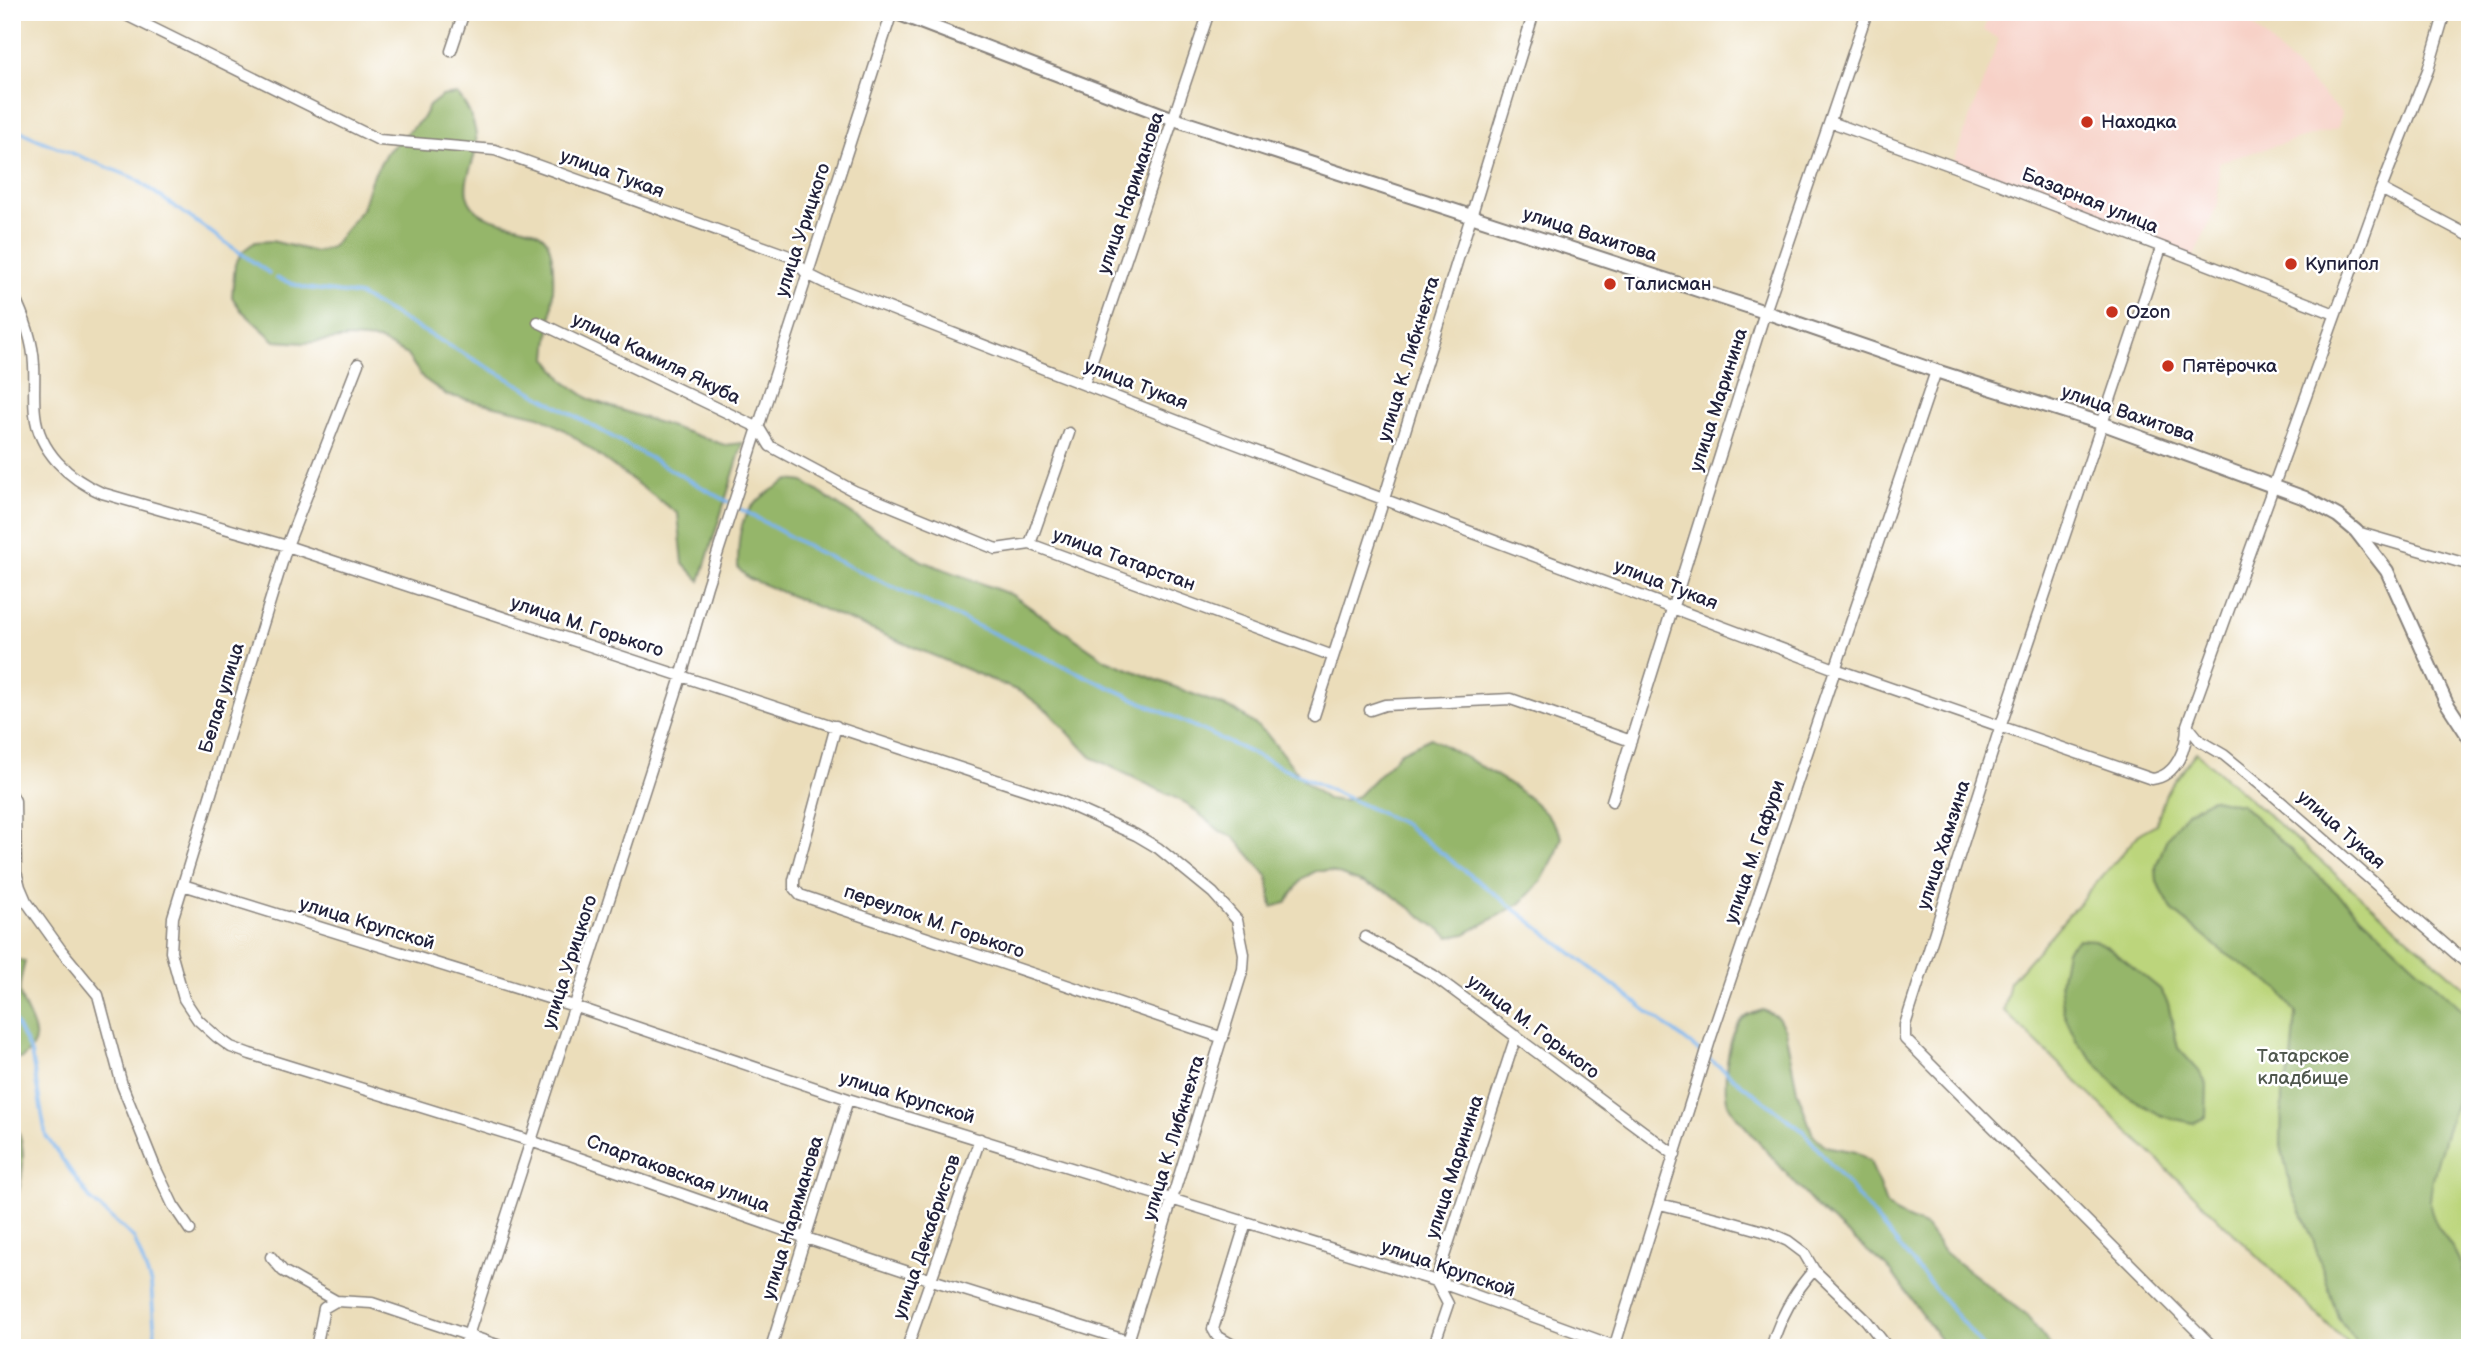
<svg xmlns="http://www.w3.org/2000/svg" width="2482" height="1360" viewBox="0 0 2482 1360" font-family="'Balsamiq Sans',sans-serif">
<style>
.built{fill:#f7d1c7}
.green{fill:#bcd57b;stroke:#6f7c5b;stroke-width:2}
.forest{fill:#95b66b;stroke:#5c6c53;stroke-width:2}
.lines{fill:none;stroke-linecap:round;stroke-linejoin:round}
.stream{stroke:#7cb5ed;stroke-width:3.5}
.minor-casing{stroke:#86807a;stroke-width:13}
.tertiary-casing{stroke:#86807a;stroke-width:16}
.minor{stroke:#fff;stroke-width:10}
.tertiary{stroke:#fff;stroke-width:12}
.poi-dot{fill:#c8321e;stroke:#fff;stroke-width:2.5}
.labels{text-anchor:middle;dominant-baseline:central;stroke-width:5;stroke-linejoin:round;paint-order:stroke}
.poi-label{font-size:19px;fill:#22223b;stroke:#fff;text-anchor:start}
.street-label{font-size:19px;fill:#22223b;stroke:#fff}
.park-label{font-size:19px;fill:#50584e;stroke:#fff}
</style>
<rect width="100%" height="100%" fill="#fff"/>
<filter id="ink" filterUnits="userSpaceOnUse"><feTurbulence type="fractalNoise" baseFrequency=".0143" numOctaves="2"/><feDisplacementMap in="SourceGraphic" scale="14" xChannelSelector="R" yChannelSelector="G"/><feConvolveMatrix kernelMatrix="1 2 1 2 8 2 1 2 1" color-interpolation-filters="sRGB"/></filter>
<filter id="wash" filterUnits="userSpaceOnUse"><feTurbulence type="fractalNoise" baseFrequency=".00686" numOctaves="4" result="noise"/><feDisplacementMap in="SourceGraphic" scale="28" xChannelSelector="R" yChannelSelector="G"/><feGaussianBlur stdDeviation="1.57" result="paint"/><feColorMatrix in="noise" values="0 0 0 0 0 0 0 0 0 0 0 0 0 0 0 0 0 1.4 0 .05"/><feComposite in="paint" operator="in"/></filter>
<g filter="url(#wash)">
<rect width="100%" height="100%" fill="#ebddba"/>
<!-- built -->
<path class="built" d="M1991,12H2244L2255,27L2341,113L2338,128L2219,162L2218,204L2193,258L1953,163L1999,39L1983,30Z"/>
<!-- green -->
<path class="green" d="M2196,752L2470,992V1348H2352L2004,1011L2010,982L2140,833L2156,824L2166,793Z"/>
<!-- forest -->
<path class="forest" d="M457,94C470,108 480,133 475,153C472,167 464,180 467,195C476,231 533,217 547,241C560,265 549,330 547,358L565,382L591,400L725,445L743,443L700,581L683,563L678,514L566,431L539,416L447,395L423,378L406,354L378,340L349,338L305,343L275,341L241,310L232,297L235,264L243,251L255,242L272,241L316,252L332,247L362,209L371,180L386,153L422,119L429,106L442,96Z
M789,480L804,482L922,561L1012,595L1106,660L1236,711L1265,732L1304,781L1327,799L1343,801L1358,796L1401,752L1431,738C1473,763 1540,792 1562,837L1557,852L1542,880L1521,903L1465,934L1450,937L1388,892L1330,871H1316L1303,878L1286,903L1272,907L1268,877L1234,837L1220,831L1186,803L1091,757L1049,712L1023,693L748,578L738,568C738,517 744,505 789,480Z
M2211,799L2241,804L2462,1009C2482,1069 2435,1139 2430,1200C2429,1224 2453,1242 2460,1263C2470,1294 2470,1315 2470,1348H2360L2338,1317L2312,1237L2292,1192L2281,1146L2282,1095L2292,1061L2296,1014L2279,989L2222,951L2173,911L2157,882L2156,867L2167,838L2187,812Z
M2078,939L2094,940L2108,947L2160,989L2168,1003L2178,1048L2199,1071L2207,1085L2206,1117L2193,1123L2162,1116L2123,1093L2077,1042L2064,1014L2060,983L2066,950Z
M12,959L25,961C23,971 18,985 20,994C27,1021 50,1037 21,1059L12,1057Z
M1763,1010L1778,1017L1785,1030L1797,1090L1813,1135L1825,1146L1856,1152L1870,1161L1886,1204L1897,1214L1926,1227L1944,1252L2026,1315L2052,1348H1946L1891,1271L1817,1208L1735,1115C1732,1111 1728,1105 1727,1100C1723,1083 1728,1037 1739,1024C1745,1015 1753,1013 1763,1010Z
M12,1120C30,1144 23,1185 12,1211Z"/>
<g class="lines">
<!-- stream -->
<path class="stream" d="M12,126L32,137L134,178L269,273
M276,278L305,288L359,295L814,550L1404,824L1803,1131L1984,1348
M12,1016L31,1053L46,1136L91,1200L134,1238L151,1284L155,1336L153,1348"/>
</g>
</g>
<g filter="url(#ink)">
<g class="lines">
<defs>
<path id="minor" d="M120,12L379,140L495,150L792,257L807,274L827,284L1226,440L1835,669L2152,779C2177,776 2187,747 2187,725L2381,189L2428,70L2445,12
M451,51L464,12
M1831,122L1963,170L2335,314
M2381,189L2470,236
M2161,248L2000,728L1905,1025V1039L2214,1348
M12,292C23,314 33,340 34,365C35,381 33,397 35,414C39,451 69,479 102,493L287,546L1060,801L1136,835L1158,848L1213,893L1237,920L1244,954L1243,969L1126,1348
M538,322L759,428L770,446L854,491L996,549L1030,544L1333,656
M358,364L287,546L173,917L171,952L184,999L198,1020L217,1037L231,1047L250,1054L531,1141L806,1238L932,1280L1128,1341
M1084,384L1209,12
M2357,532L2470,565
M1030,544L1069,433
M1370,710L1385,705L1511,699L1631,741
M1314,716L1384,499L1534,12
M2187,725L2200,741L2224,755L2273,795L2470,966
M836,726L794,880V888L800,895L1223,1038
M12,795L15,801L16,872L20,887L26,901L61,950L98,995L122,1085L155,1167L173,1205L190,1230
M1612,801L1765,312L1867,12
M183,885L574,1006L848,1099L1436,1281L1620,1348
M1365,937L1433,975L1675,1155
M1660,1204L1724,1220L1770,1233L1788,1241L1804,1253L1814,1270L1866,1320L1888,1348
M271,1257L283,1271L336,1301L372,1303L506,1348
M316,1348L324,1308L336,1301
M464,1348L681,677L707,586L892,12
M771,1348L848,1099
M907,1348L980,1139
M1238,1348L1217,1336L1213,1329L1246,1222
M1433,1348L1448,1304L1436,1281L1516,1036
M1614,1348L1711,1037L1936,371
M1771,1348C1780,1318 1793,1293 1814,1270"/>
<path id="tertiary" d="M894,12L1174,119L1765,312L1936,371L2101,423L2305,498L2338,516L2356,531L2387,571L2446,702L2470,739"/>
</defs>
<!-- minor casing -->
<use href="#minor" class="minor-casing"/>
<!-- tertiary casing -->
<use href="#tertiary" class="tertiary-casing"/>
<!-- minor -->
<use href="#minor" class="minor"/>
<!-- tertiary -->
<use href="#tertiary" class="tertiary"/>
</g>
</g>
<!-- markers -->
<g class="poi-dot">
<circle cx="2087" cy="122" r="7"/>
<circle cx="2291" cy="264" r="7"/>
<circle cx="1610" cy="284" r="7"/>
<circle cx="2112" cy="312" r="7"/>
<circle cx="2168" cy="366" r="7"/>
</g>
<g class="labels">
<!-- poi labels -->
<g class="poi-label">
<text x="2101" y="122">Находка</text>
<text x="2305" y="264">Купипол</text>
<text x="1624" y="284">Талисман</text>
<text x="2126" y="312">Ozon</text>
<text x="2182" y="366">Пятёрочка</text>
</g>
<!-- street labels -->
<g class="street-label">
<text transform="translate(612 174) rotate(20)">улица Тукая</text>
<text transform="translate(1131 193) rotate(-71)">улица Нариманова</text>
<text transform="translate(2090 201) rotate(22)">Базарная улица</text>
<text transform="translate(803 230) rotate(-72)">улица Урицкого</text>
<text transform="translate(1590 235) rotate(18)">улица Вахитова</text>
<text transform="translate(656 359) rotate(26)">улица Камиля Якуба</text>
<text transform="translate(1409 359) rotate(-73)">улица К. Либкнехта</text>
<text transform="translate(1136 385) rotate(21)">улица Тукая</text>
<text transform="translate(1719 400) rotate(-72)">улица Маринина</text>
<text transform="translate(2128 414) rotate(19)">улица Вахитова</text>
<text transform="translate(1124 560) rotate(20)">улица Татарстан</text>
<text transform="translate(1666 585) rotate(21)">улица Тукая</text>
<text transform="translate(587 627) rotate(18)">улица М. Горького</text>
<text transform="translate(222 698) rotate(-73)">Белая улица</text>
<text transform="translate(2341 830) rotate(41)">улица Тукая</text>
<text transform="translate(1944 845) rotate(-72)">улица Хамзина</text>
<text transform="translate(1755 852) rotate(-71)">улица М. Гафури</text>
<text transform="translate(934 922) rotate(19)">переулок М. Горького</text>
<text transform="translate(367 924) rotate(17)">улица Крупской</text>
<text transform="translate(570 962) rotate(-72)">улица Урицкого</text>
<text transform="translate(1533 1027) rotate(37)">улица М. Горького</text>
<text transform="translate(907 1098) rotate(17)">улица Крупской</text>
<text transform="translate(1174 1138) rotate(-73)">улица К. Либкнехта</text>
<text transform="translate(1455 1167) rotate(-72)">улица Маринина</text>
<text transform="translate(678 1174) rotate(20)">Спартаковская улица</text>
<text transform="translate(793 1218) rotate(-73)">улица Нариманова</text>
<text transform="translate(927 1237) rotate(-71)">улица Декабристов</text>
<text transform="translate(1448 1269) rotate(19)">улица Крупской</text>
</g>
<!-- park labels -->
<g class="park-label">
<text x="2303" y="1056">Татарское<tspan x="2303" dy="22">кладбище</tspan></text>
</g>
</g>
<!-- margin -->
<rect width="2482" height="1360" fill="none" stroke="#fff" stroke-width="42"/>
</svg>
